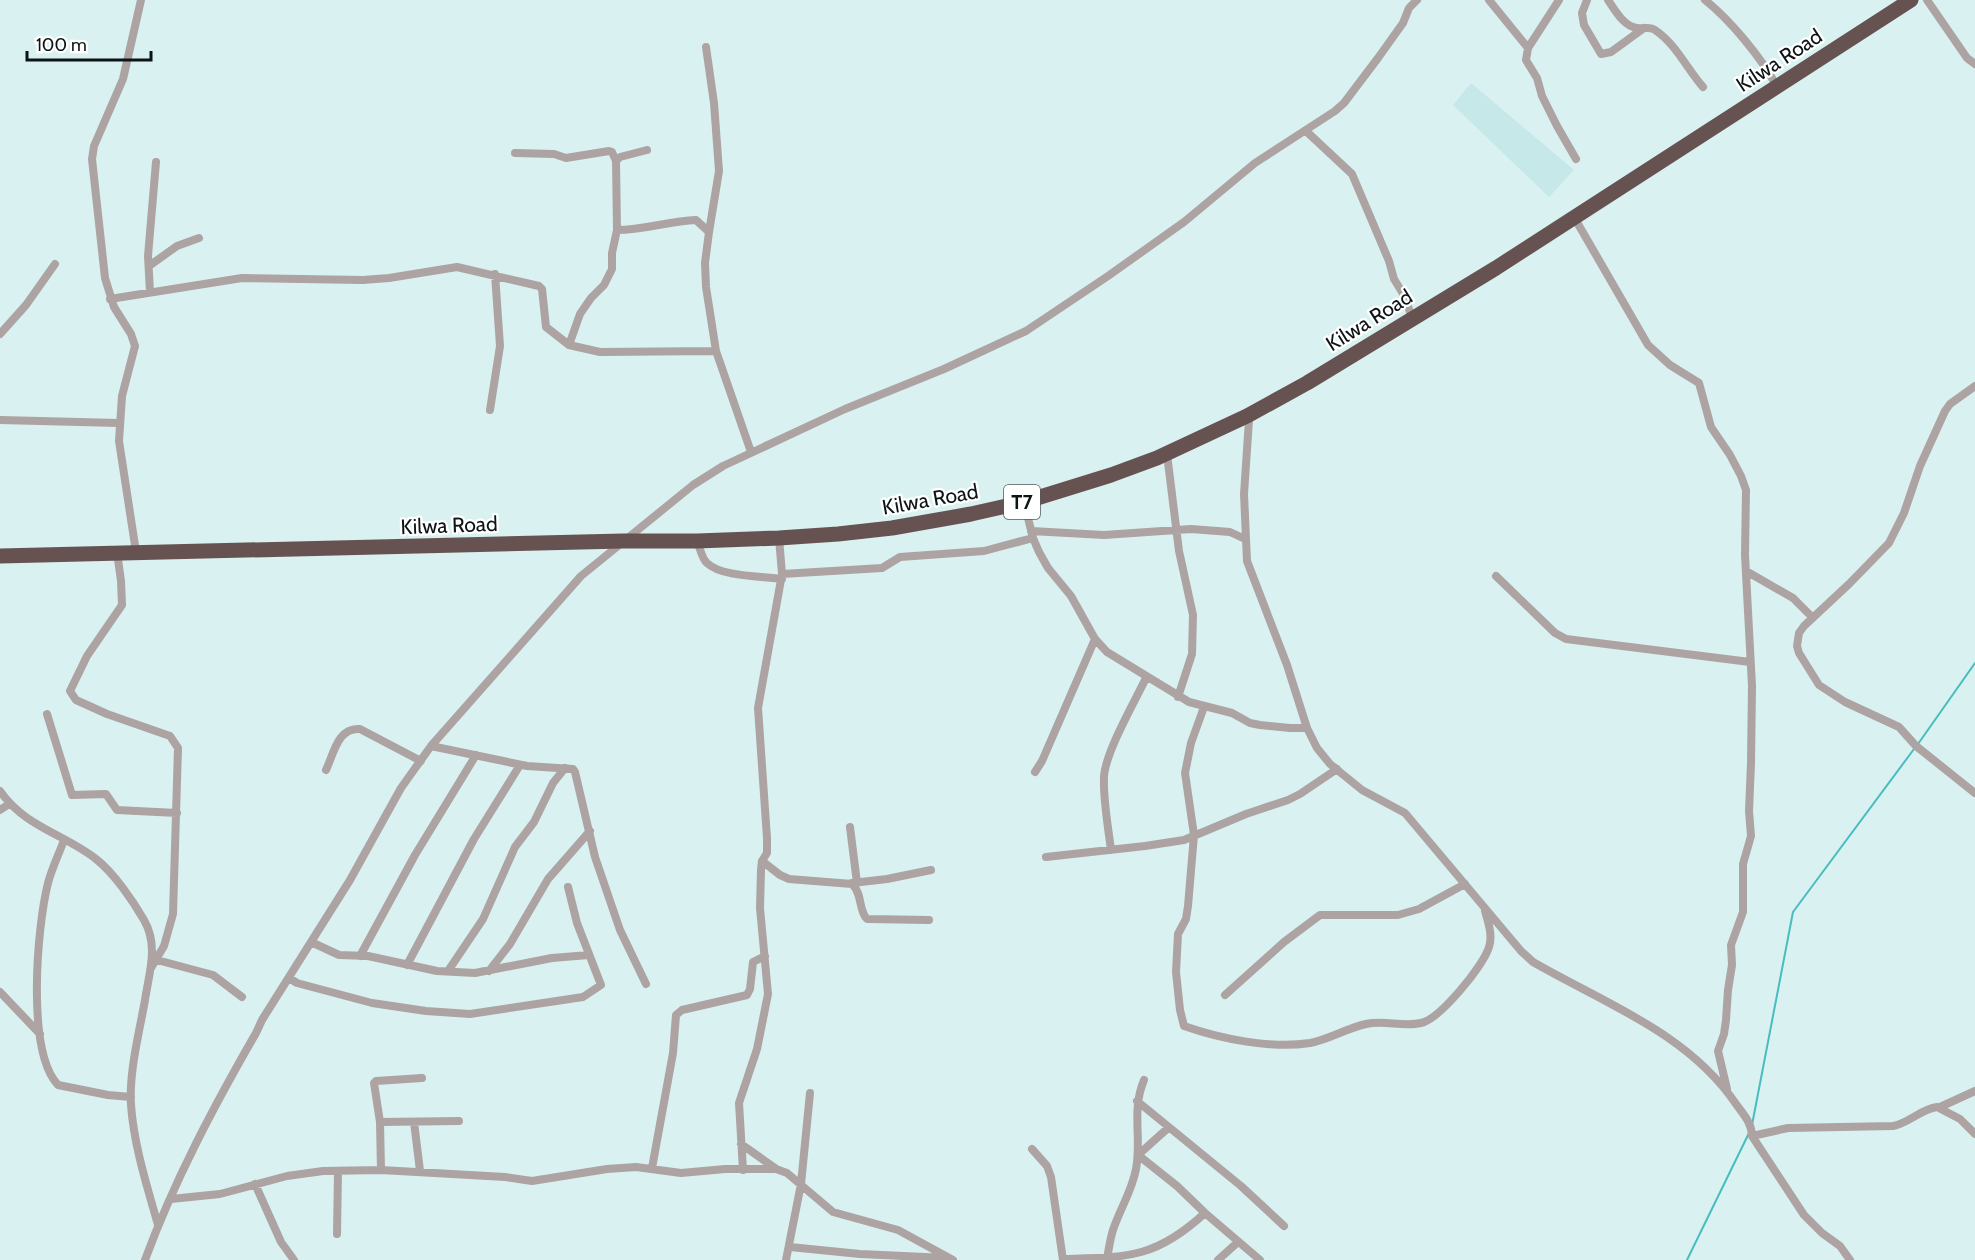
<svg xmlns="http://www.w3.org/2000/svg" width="1975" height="1260" viewBox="0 0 1975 1260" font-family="Cabin,sans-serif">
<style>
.built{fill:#c6e8e8}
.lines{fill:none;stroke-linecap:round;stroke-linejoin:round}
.stream{stroke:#48bcbf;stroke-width:2}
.street{stroke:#ada3a2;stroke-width:8}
.highway{stroke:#665351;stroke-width:15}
.labels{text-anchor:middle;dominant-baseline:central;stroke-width:4.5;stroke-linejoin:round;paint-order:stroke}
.shield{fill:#fff;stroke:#555a5b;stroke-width:1.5}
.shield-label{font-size:20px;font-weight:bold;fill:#0c1415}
.street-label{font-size:21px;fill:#0c1415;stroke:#fff}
</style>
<rect width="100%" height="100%" fill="#d9f1f1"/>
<!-- built -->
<path class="built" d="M1471,83L1574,170L1549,197L1453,105Z"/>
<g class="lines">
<!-- stream -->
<path class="stream" d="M1918,744L1975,663
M1752,1125L1793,912L1914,749
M1687,1260L1749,1133"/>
<!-- street -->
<path class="street" d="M1489,0L1528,48
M1559,0L1528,48L1526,60L1537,78L1542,96L1557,126L1576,159
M1587,0L1582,13L1584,25L1601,54L1611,52L1644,28
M1608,0C1615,10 1624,27 1637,28C1644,29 1650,26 1655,30C1676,44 1687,69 1703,87
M1705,0C1730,20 1762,58 1777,87
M1927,0L1967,58L1975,64
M706,47L714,103L719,171L709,232L705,263L706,287L716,351L751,452
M1306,131L1352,174L1389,261L1394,279L1405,297L1412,318
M515,153L554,154L566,158L609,151L612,152L616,161
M1574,217L1648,345L1670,365L1699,383L1711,427L1730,455L1741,476L1746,490L1745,555L1752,686L1751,763L1749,811L1751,836L1743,864V912L1731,945L1732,965L1728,990L1726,1020L1724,1034L1718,1051L1727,1089
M617,230C644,230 669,221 696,220L709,232
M149,266L177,246L199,238
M150,292L148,256L156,162
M110,299L242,278L363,280L389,278L457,267L539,286L542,289L546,327L569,345L600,352L716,351
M0,334L26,305L55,264
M569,345L580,314L591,298L604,285L612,269V253L617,230L616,161L620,157L647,150
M1975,386L1950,404L1945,411L1920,466L1904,513L1889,543L1849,584L1804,626L1799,633L1797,646L1799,653L1819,685L1845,702L1899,727L1916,746L1975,793
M490,410L500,346L495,274
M1247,416L1249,420L1244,494L1247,561L1287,665L1307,728L1317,748L1330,764L1362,790L1405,813L1521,951L1533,962C1604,1003 1688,1033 1736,1104C1743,1114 1752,1123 1752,1136L1804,1215L1822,1233L1840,1246L1850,1260
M0,420L119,423
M1167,454L1179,551L1193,615L1192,654L1178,697
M1024,502L1033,538L1039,552L1048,568L1071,596L1095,639L1107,652L1189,702L1232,713L1250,723L1260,725L1290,728H1307
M1031,531L1104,535L1191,529L1230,532L1245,539
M697,541C700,548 702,559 707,563C721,577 762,576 782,579
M117,552L121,581L122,605L87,656L70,691L76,700L107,714L170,736L178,748L173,914L164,946L151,968
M136,552L119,441L122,396L135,346L131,334L114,307L105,278L92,159L94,146L123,79L141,0
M1746,571L1793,598L1813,618
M782,574L882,568L900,557L984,551L1033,538
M1496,576L1555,633L1566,639L1750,662
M1204,707L1191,743L1185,773L1194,835L1188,906L1186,919L1178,934L1176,972L1180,1010L1184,1026C1221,1039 1271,1049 1310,1043C1330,1039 1347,1028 1366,1024C1384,1020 1403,1027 1421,1023C1440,1019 1484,965 1489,947C1493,935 1488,922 1485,911
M47,714L72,795L106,794L117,810L177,813
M431,746L527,766L573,769L575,772L595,857L620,930L646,984
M326,770C334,753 338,727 360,729L421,761
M1035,772L1042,761L1095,639
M0,791C25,827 64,834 96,859C114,873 133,901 144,920C159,946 149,973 145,1000C139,1034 129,1071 131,1105C134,1146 147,1186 158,1225
M0,810L9,804
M850,827L857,883
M64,840C59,854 52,868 48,883C37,927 26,1051 58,1085L108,1095L131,1097
M1111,850C1108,826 1103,800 1104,776C1106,751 1135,701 1146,678
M1046,857L1145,846L1184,840L1246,814L1288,800L1300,794L1337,769
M762,861L780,875L789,879L852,884C863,894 858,910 867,919L929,920
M852,883L887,879L931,870
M311,942L339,955L368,956L437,971L475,973L552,958L589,955
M360,956L415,855L476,755
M157,960L213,975L242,997
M407,965L474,839L520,765
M448,971L483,919L515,847L534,822L553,783L565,768
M489,971L510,944L548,879L590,831
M289,978L297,983L372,1003L426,1011L470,1014L583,997L601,985L577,923L568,887
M0,992L40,1034
M1225,995L1284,942L1320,915H1398L1419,909L1465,884
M1137,1101L1241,1186L1284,1226
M1940,1107L1975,1091
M380,1122L459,1121
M414,1122L420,1171
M1752,1136L1788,1128L1893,1126C1909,1123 1921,1109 1937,1107L1960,1119L1975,1134
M741,1144L775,1168
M1032,1149L1047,1166L1051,1177L1063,1260
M1138,1155L1177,1186L1205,1213L1260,1260
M1138,1155L1168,1128
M652,1168L673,1053L676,1015L682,1010L747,995L750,989L753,962L765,956
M381,1170L380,1122L374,1083L376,1081L422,1078
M743,1170L739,1103L757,1049L768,994L760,908L761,870L762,861L767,853V838L758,708L782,574L779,538
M255,1184L281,1242L294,1260
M171,1199L220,1194L287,1176L323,1171L381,1170L505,1177L532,1181L607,1169L636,1167L681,1173L725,1169H776L787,1173L833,1212L898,1230L953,1260
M337,1234L338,1171
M790,1247L860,1254L947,1258
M1107,1258C1109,1249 1110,1239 1113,1230C1120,1209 1132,1191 1136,1169C1142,1138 1131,1111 1144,1080
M1063,1259C1127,1257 1155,1259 1205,1213
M145,1260C174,1181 214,1106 256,1033L262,1020L350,880L401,788L431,746L581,576L693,485L723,466L845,409L944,369L1026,331L1108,276L1184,222L1255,163L1335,111L1344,103L1378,58L1403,23L1409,8L1417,0
M786,1260L801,1184L810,1093
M1218,1260L1238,1242"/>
<!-- highway -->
<path class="highway" d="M0,556L623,541H697L779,538L838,534L892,528L971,514L1024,502L1111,475L1157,458L1247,416L1307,383L1496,268L1911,0"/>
</g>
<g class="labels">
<!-- shield labels -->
<rect class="shield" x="1004" y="485" width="36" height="34" rx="4.5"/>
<g class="shield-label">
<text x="1022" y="502">T7</text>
</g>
<!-- street labels -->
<g class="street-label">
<text transform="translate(1779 60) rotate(-33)">Kilwa Road</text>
<text transform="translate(1369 320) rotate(-32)">Kilwa Road</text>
<text transform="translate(930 499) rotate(-10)">Kilwa Road</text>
<text transform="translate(449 525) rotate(-2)">Kilwa Road</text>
</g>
</g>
<!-- scale -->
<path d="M27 51v9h124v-9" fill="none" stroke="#0c1415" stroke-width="3"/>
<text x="36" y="51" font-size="18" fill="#0c1415" stroke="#ffffff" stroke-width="4.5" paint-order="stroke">100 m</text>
</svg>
